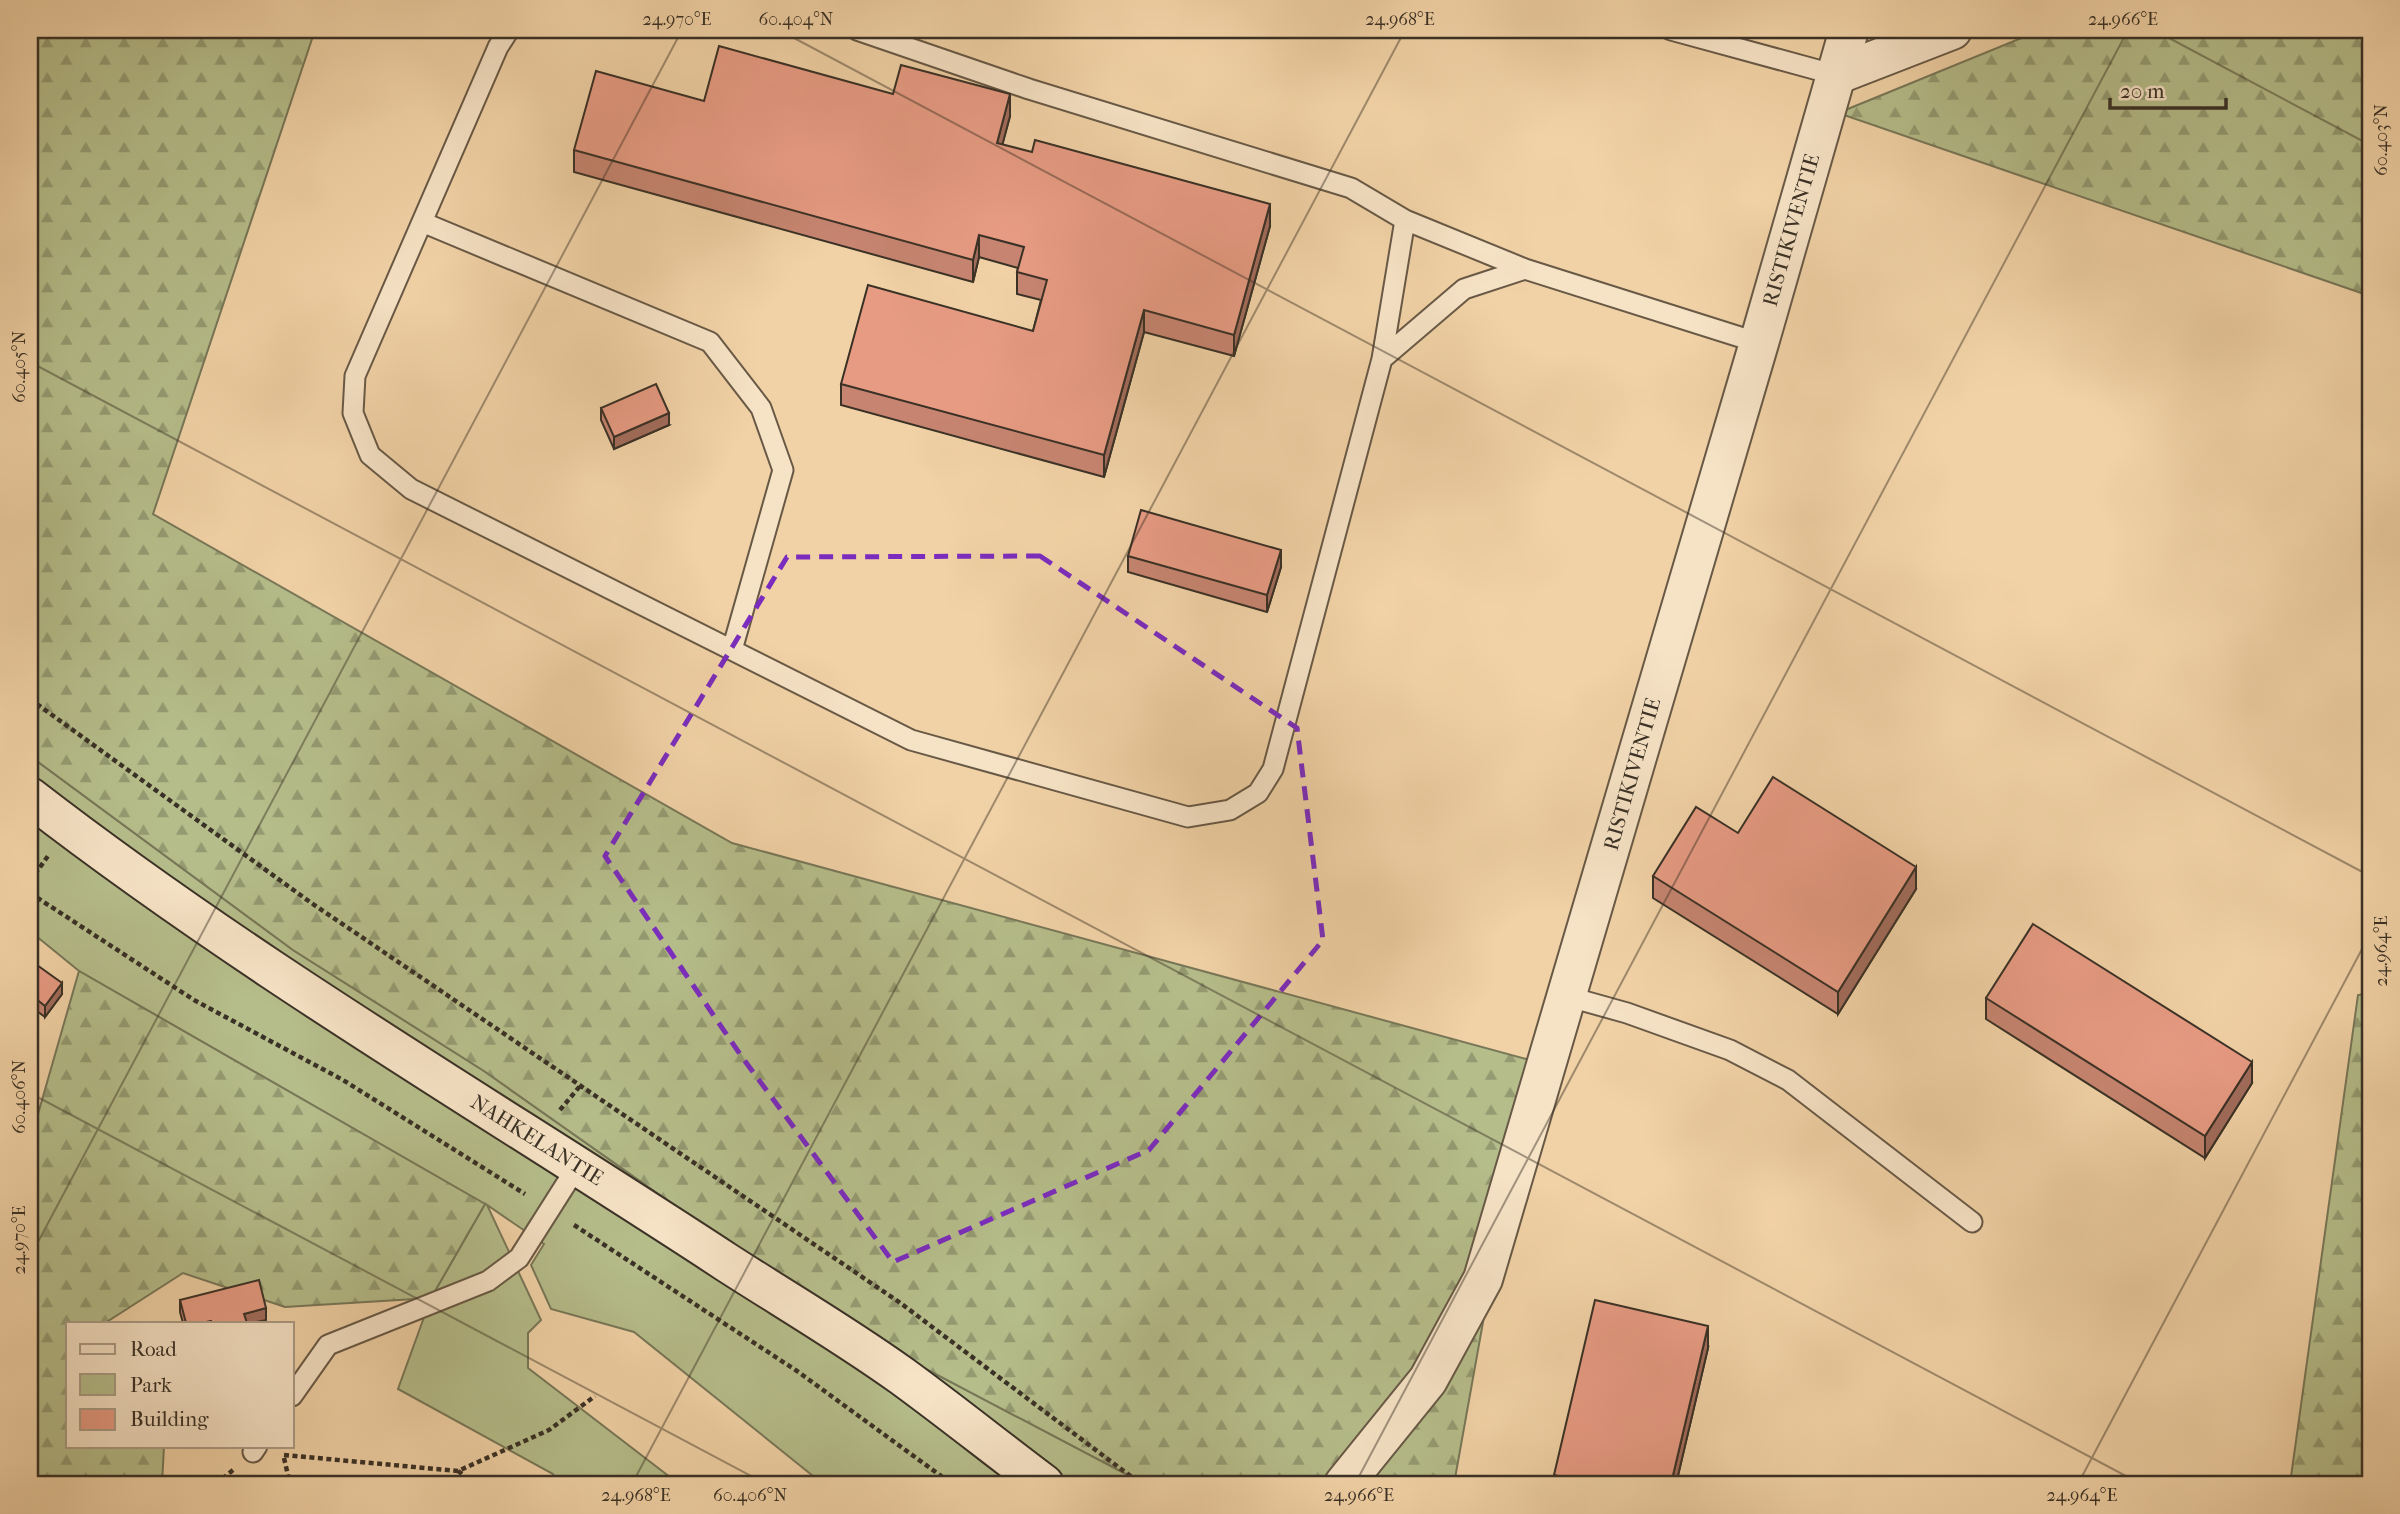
<svg xmlns="http://www.w3.org/2000/svg" width="2400" height="1514" viewBox="0 0 2400 1514" font-family="'IM FELL French Canon',serif">
<style>
.green{fill:#b5bd8a;stroke:#787758;stroke-width:2}
.forest{fill:url(#forest-firs);stroke:#787758;stroke-width:2}
.lines{fill:none;stroke-linecap:round;stroke-linejoin:round}
.service-casing{stroke:#685946;stroke-width:23}
.minor-casing{stroke:#685946;stroke-width:42}
.tertiary-casing{stroke:#685946;stroke-width:42}
.secondary-casing{stroke:#3a3126;stroke-width:42}
.path{stroke:#3a3126;stroke-width:4.5;stroke-dasharray:5 3.5;stroke-linecap:butt}
.service{stroke:#f6e2c5;stroke-width:19}
.minor{stroke:#f6e2c5;stroke-width:38}
.tertiary{stroke:#f6e2c5;stroke-width:38}
.secondary{stroke:#f6e2c5;stroke-width:38}
.wall{fill:#c78571;stroke:#3a3126;stroke-width:2}
.shaded-wall{fill:#a26c5c;stroke:#3a3126;stroke-width:2}
.building{fill:#e79b83;stroke:#3a3126;stroke-width:2}
.marked{fill:none;stroke:#7b2cbf;stroke-width:5;stroke-dasharray:14 9;stroke-linejoin:round}
.ticks{fill:none;stroke:#3a3126;stroke-width:2;stroke-opacity:0.45}
.labels{text-anchor:middle;dominant-baseline:central;stroke-width:5;stroke-linejoin:round;paint-order:stroke}
.street-label{font-size:21px;fill:#3a3126;stroke:#f6e2c5}
.neatline{fill:none;stroke:#3a3126;stroke-width:2.5}
.ticks-label{font-size:18px;text-anchor:middle;fill:#3a3126}
</style>
<defs>
<pattern id="forest-firs" width="22" height="20" patternUnits="userSpaceOnUse" patternTransform="scale(1.75)"><rect width="22" height="20" fill="#b5bd8a"/><path d="M5 1l3.5 6h-7zM16 11l3.5 6h-7z" fill="#949a71"/></pattern>
</defs>
<rect width="100%" height="100%" fill="#f1d2a6"/>
<filter id="stains"><feTurbulence type="fractalNoise" baseFrequency=".00286" numOctaves="4"/><feColorMatrix values="0 0 0 0 .2 0 0 0 0 .09 0 0 0 0 .02 0 0 0 .5 -.17"/></filter>
<radialGradient id="worn" r=".72"><stop offset=".6" stop-color="#630" stop-opacity="0"/><stop offset="1" stop-color="#630" stop-opacity=".3"/></radialGradient>
<!-- green -->
<path class="green" d="M30,756L293,950L484,1071L850,1329L1145,1484H823L634,1332L551,1309L531,1265L544,1244L487,1205L541,1320L528,1333V1368L679,1484H557L553,1474L398,1389L431,1298L485,1204L79,971L30,931Z"/>
<!-- forest -->
<path class="forest" d="M30,30H315L153,514L732,843L1530,1060L1454,1484H1145L850,1329L484,1071L293,950L30,756Z
M2041,30H2370V296L1838,113Z
M79,971L485,1204L431,1298L285,1307L183,1273L105,1323H68V1446H164L162,1484H30V1142Z
M2370,993V1484H2290L2358,995Z"/>
<g class="lines">
<defs>
<path id="service" d="M509,30L498,47L355,376L353,413L370,455L411,489L911,740L1188,817L1230,810L1258,793L1273,769L1382,359L1405,220
M857,30L1029,89L1351,188L1405,220L1525,269L1759,343
M1671,30L1836,75
M422,222L710,342L761,408L783,470L732,650
M1382,359L1464,289L1525,269
M1566,996L1627,1013L1730,1050L1788,1080L1972,1222
M292,1396L328,1345L488,1281L519,1258L578,1165
M253,1452L257,1446"/>
<path id="minor" d="M1836,75L1952,30"/>
<path id="tertiary" d="M1344,1484L1428,1380L1483,1279L1759,343L1849,30"/>
<path id="secondary" d="M30,797C251,968 493,1109 726,1262C785,1300 845,1335 902,1376C950,1411 996,1448 1044,1484"/>
</defs>
<!-- service casing -->
<use href="#service" class="service-casing"/>
<!-- minor casing -->
<use href="#minor" class="minor-casing"/>
<!-- tertiary casing -->
<use href="#tertiary" class="tertiary-casing"/>
<!-- secondary casing -->
<use href="#secondary" class="secondary-casing"/>
<!-- path -->
<path class="path" d="M30,699L310,902L899,1302L1141,1484
M30,881L48,856
M30,893L194,1000L343,1080L525,1194
M560,1110L580,1086
M574,1225L797,1371L952,1484
M284,1455L458,1471L549,1430L595,1396
M284,1458L290,1484
M458,1471L475,1484
M216,1484L233,1470"/>
<!-- service -->
<use href="#service" class="service"/>
<!-- minor -->
<use href="#minor" class="minor"/>
<!-- tertiary -->
<use href="#tertiary" class="tertiary"/>
<!-- secondary -->
<use href="#secondary" class="secondary"/>
</g>
<!-- wall -->
<path class="wall" d="M893,94L1010,116L1002,145L1270,226L1234,356L1144,332L1104,477L841,405V384L1033,331L1041,300L1017,294V272L1018,268L979,257L973,282L574,172V150L704,101Z
M601,408L669,425L614,449L601,420Z
M1128,556L1281,567L1267,612L1128,572Z
M1738,833L1916,889L1838,1014L1653,898V876Z
M30,960L62,994L45,1017L30,1006Z
M1986,998L2252,1083L2205,1158L1986,1019Z
M180,1300L266,1320L252,1323H183L180,1312Z
M1708,1348L1676,1484H1554V1475Z"/>
<!-- shaded-wall -->
<path class="shaded-wall" d="M1010,94V116L997,165V143Z
M1270,204V226L1234,356V335Z
M979,235V257L973,282V260Z
M1144,310V332L1104,477V455Z
M669,413V425L614,449V437Z
M1281,550V567L1267,612V595Z
M1916,867V889L1838,1014V992Z
M62,983V994L45,1017V1006Z
M2252,1062V1083L2205,1158V1136Z
M266,1308V1320L252,1323H244V1314Z
M1708,1326V1348L1676,1484H1671Z"/>
<!-- building -->
<path class="building" d="M719,46L893,94L901,65L1010,94L997,143L1032,152L1035,140L1270,204L1234,335L1144,310L1104,455L841,384L868,285L1033,331L1047,280L1017,272L1024,247L979,235L973,260L574,150L596,71L704,101Z
M656,384L669,413L614,437L601,408Z
M1141,510L1281,550L1267,595L1128,556Z
M1773,777L1916,867L1838,992L1653,876L1696,807L1738,833Z
M2033,924L2252,1062L2205,1136L1986,998Z
M30,960L62,983L45,1006L30,994Z
M259,1280L266,1308L244,1314L247,1323H212L211,1321L202,1323H186L180,1300Z
M1595,1300L1708,1326L1671,1484H1593L1554,1475Z"/>
<!-- marked area -->
<path class="marked" d="M1040,556L1297,728L1323,940L1149,1150L893,1262L742,1057L605,856L787,557Z"/>
<!-- ticks -->
<path class="ticks" d="M779,30L2370,876M2154,30L2370,145M30,362L2141,1484M30,1093L766,1484M30,1257L682,30M632,1484L1405,30M1355,1484L2128,30M2078,1484L2370,934"/>
<g class="labels">
<!-- street labels -->
<g class="street-label">
<text transform="translate(1791 230) rotate(-74)">RISTIKIVENTIE</text>
<text transform="translate(1632 774) rotate(-74)">RISTIKIVENTIE</text>
<text transform="translate(537 1140) rotate(32)">NAHKELANTIE</text>
</g>
</g>
<!-- margin -->
<rect width="2400" height="1514" fill="none" stroke="#f1d2a6" stroke-width="77"/>
<!-- legend -->
<rect x="66" y="1322" width="228" height="126" fill="#f6e2c5" stroke="#ab9b85" stroke-width="2"/>
<rect x="80" y="1344" width="35" height="10" fill="#f6e2c5" stroke="#ab9b85" stroke-width="2"/>
<text x="130" y="1356" font-size="21" fill="#3a3126">Road</text>
<rect x="80" y="1374" width="35" height="21" fill="#b5bd8a" stroke="#ab9b85" stroke-width="2"/>
<text x="130" y="1392" font-size="21" fill="#3a3126">Park</text>
<rect x="80" y="1409" width="35" height="21" fill="#e79b83" stroke="#ab9b85" stroke-width="2"/>
<text x="130" y="1426" font-size="21" fill="#3a3126">Building</text>
<!-- scale -->
<path d="M2110 98v10h116v-10" fill="none" stroke="#3a3126" stroke-width="3.5"/>
<text x="2120" y="98" font-size="21" fill="#3a3126" stroke="#f6e2c5" stroke-width="5" paint-order="stroke">20 m</text>
<rect x="38" y="38" width="2324" height="1438" class="neatline"/>
<g class="ticks-label">
<text x="677" y="25">24.970°E</text>
<text x="796" y="25">60.404°N</text>
<text x="1400" y="25">24.968°E</text>
<text x="2123" y="25">24.966°E</text>
<text transform="translate(2381 140) rotate(-90)" y="6">60.403°N</text>
<text transform="translate(19 367) rotate(-90)" y="6">60.405°N</text>
<text transform="translate(2381 951) rotate(-90)" y="6">24.964°E</text>
<text transform="translate(19 1097) rotate(-90)" y="6">60.406°N</text>
<text transform="translate(19 1240) rotate(-90)" y="6">24.970°E</text>
<text x="636" y="1501">24.968°E</text>
<text x="750" y="1501">60.406°N</text>
<text x="1359" y="1501">24.966°E</text>
<text x="2082" y="1501">24.964°E</text>
</g>
<rect width="100%" height="100%" filter="url(#stains)"/>
<rect width="100%" height="100%" fill="url(#worn)"/>
</svg>
